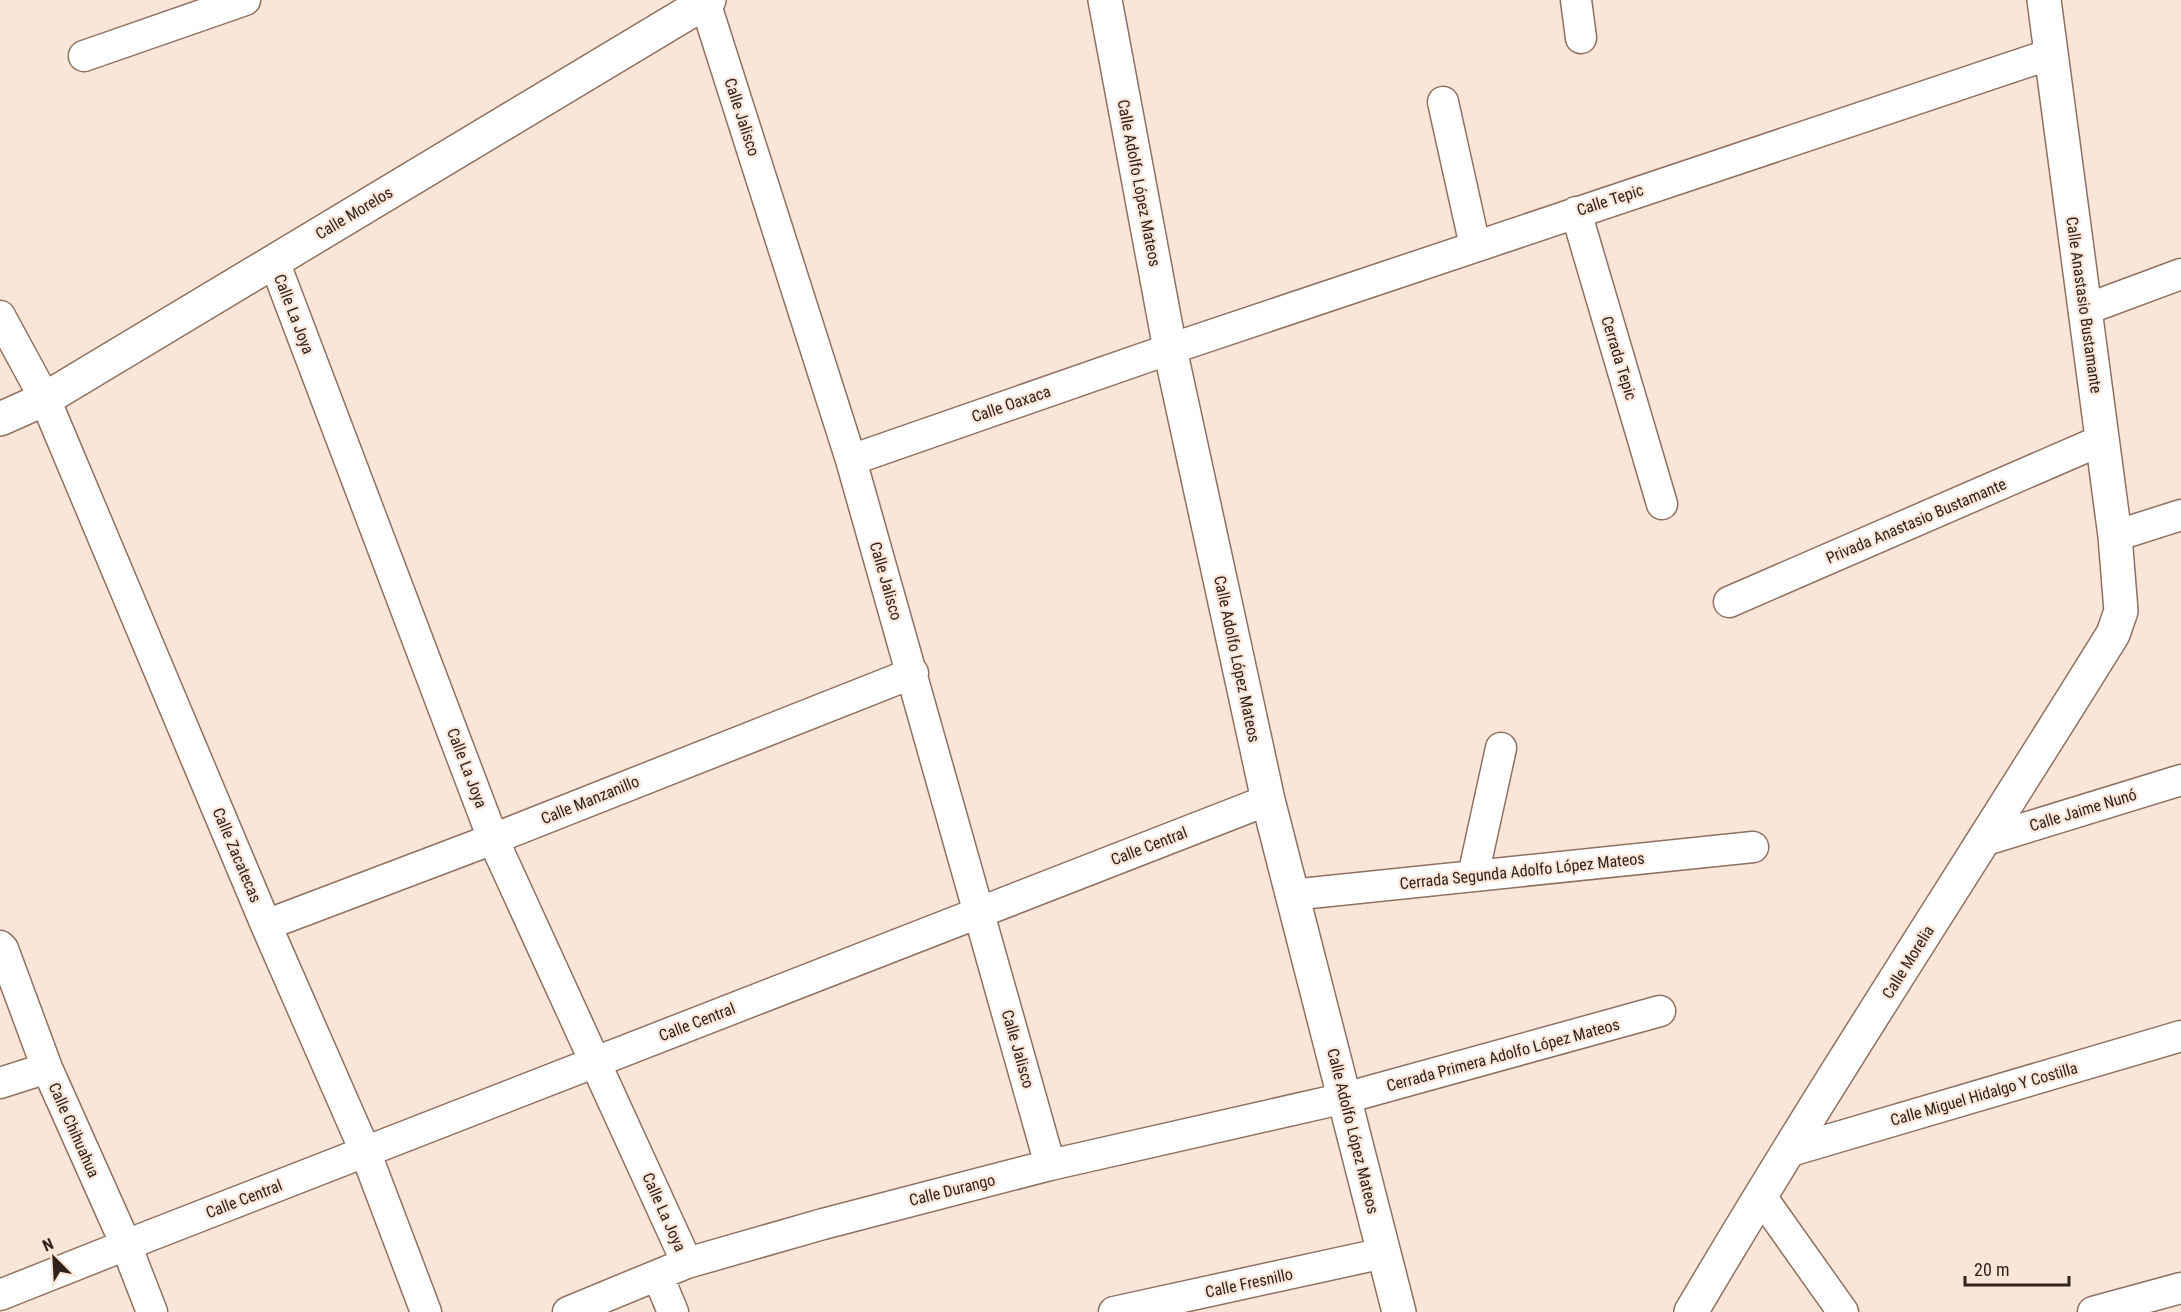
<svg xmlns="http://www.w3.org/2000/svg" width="2181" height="1312" viewBox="0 0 2181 1312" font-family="'Roboto Condensed',sans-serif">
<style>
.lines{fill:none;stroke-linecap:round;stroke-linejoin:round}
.street-casing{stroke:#8f715f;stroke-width:33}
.secondary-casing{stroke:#8f715f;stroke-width:36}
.street{stroke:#fff;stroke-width:30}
.secondary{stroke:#fff;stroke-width:33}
.labels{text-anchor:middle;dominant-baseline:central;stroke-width:4.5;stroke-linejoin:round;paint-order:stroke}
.street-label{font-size:16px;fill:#2f231b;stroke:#fae6d9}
</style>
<rect width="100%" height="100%" fill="#fae6d9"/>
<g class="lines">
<defs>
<path id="street" d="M1576,0L1581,38
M705,2L851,460L1050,1165
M84,56L245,0
M1443,102L1475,246
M1576,212L1662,504
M274,261L493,839L687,1263
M2084,310L2181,274
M0,316L45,399L266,925L365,1151L426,1312
M851,460L1170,349L2051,54
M2115,536L2181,515
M1729,602L2102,440
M1986,840L2181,780
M1473,876L1501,748
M1291,895L1753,847
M266,925L493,839L913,673
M0,946L3,949L47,1068L126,1245L152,1312
M0,1083L47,1068
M1787,1152L2181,1036
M1760,1195L1843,1312
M658,1276L673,1312
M0,1295L126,1245L1268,800
M568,1312L687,1263L823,1224L1050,1165L1345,1098L1660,1011
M1114,1312L1384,1253
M2093,1312L2181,1288"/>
<path id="secondary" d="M1105,0L1170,349L1268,800L1399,1312
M0,419L45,399L709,0
M1691,1312C1826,1083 1973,860 2113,634L2121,611L2115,536L2044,0"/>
</defs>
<!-- street casing -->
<use href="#street" class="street-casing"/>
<!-- secondary casing -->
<use href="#secondary" class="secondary-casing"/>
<!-- street -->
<use href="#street" class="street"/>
<!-- secondary -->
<use href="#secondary" class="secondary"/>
</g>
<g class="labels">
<!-- street labels -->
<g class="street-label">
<text transform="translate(742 117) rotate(72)">Calle Jalisco</text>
<text transform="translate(1139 183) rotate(79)">Calle Adolfo López Mateos</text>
<text transform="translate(1610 200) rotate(-18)">Calle Tepic</text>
<text transform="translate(354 213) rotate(-31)">Calle Morelos</text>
<text transform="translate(2084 305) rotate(82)">Calle Anastasio Bustamante</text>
<text transform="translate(294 314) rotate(69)">Calle La Joya</text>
<text transform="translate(1619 358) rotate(73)">Cerrada Tepic</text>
<text transform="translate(1011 404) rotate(-19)">Calle Oaxaca</text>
<text transform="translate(1916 521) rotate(-23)">Privada Anastasio Bustamante</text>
<text transform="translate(886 581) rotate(74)">Calle Jalisco</text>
<text transform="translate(1237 659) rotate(78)">Calle Adolfo López Mateos</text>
<text transform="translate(467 768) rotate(69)">Calle La Joya</text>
<text transform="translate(590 800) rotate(-22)">Calle Manzanillo</text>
<text transform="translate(2083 810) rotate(-17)">Calle Jaime Nunó</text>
<text transform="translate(1149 846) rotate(-21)">Calle Central</text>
<text transform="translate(237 855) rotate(67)">Calle Zacatecas</text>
<text transform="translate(1522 871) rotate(-6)">Cerrada Segunda Adolfo López Mateos</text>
<text transform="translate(1908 962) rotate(-58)">Calle Morelia</text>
<text transform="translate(697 1022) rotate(-21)">Calle Central</text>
<text transform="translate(1018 1049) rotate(74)">Calle Jalisco</text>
<text transform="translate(1503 1055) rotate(-15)">Cerrada Primera Adolfo López Mateos</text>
<text transform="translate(1984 1094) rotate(-16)">Calle Miguel Hidalgo Y Costilla</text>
<text transform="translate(74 1130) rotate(66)">Calle Chihuahua</text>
<text transform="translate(1353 1131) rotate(76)">Calle Adolfo López Mateos</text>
<text transform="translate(952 1190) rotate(-14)">Calle Durango</text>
<text transform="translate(244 1199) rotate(-21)">Calle Central</text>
<text transform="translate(664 1212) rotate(66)">Calle La Joya</text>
<text transform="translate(1249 1283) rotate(-12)">Calle Fresnillo</text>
</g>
</g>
<!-- north arrow -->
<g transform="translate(54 1258) rotate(336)" stroke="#fae6d9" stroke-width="4.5" paint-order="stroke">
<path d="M0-4.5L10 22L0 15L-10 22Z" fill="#2f231b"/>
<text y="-9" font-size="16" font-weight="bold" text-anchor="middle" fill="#2f231b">N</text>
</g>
<!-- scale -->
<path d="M1965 1276v9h104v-9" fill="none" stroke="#2f231b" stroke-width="3"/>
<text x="1974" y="1276" font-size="18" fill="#2f231b" stroke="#fae6d9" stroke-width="4.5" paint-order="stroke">20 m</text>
</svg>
